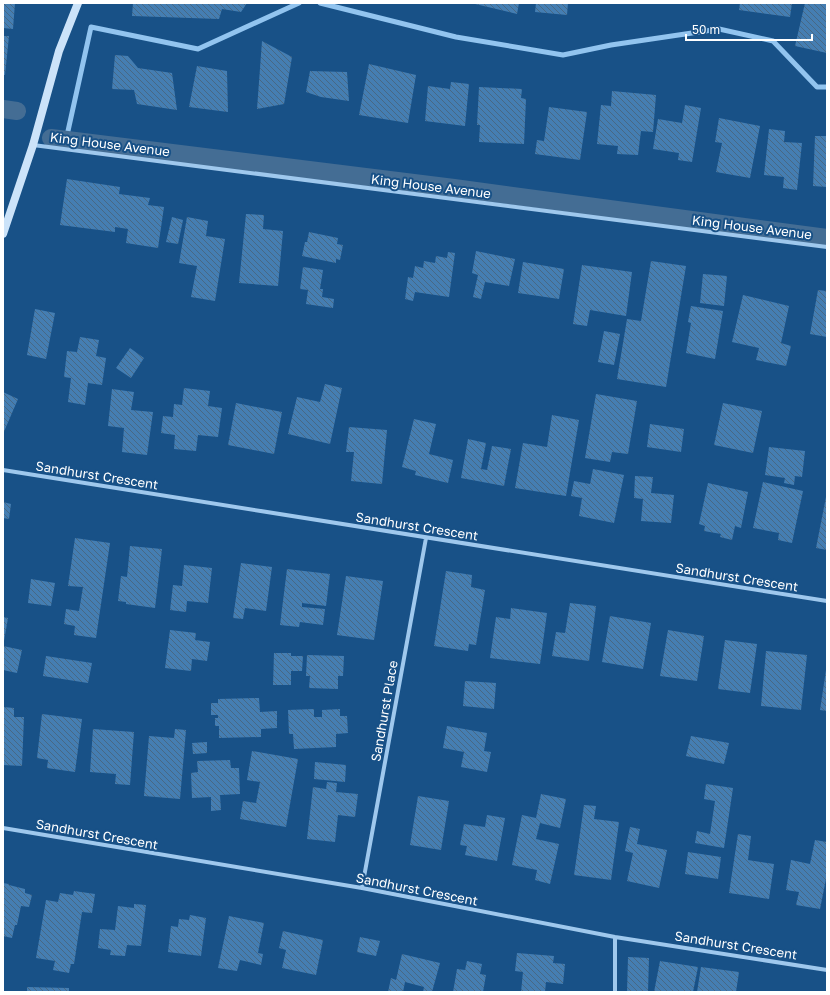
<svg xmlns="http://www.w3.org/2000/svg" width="830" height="995" viewBox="0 0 830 995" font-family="'Golos Text',sans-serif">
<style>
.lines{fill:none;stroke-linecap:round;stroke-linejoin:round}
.stream{stroke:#92c4ef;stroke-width:5}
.canal{stroke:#446d94;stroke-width:18}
.building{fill:url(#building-back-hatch)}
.street{stroke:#9fc8ed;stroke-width:4}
.secondary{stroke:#cce3f9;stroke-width:8}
.labels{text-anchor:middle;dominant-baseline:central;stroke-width:4;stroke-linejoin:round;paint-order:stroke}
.street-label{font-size:13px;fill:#fff;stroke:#185187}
</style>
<defs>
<pattern id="building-back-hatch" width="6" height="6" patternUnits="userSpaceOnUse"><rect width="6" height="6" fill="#457eb2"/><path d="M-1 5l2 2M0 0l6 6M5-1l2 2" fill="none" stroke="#486884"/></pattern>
</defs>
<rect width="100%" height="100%" fill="#185187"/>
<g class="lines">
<!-- stream -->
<path class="stream" d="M320,3L456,37L563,55L611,45L719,29L773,41L817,87H827
M66,140L91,27L198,49L299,3"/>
<!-- canal -->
<path class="canal" d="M3,109L17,111
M51,138L454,188L827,238"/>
</g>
<!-- building -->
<path class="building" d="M3,3H15L13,29L3,28Z
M133,3H247L241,12L222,9L219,19L132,16Z
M471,3H519L517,14Z
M536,3H568L567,15L535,12Z
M740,3H792L790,17L739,10Z
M805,3H827V53L795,46Z
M3,36H9L5,75H3Z
M262,41L292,57L284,104L257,109Z
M115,55L128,56L138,68L172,73L177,110L137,104L134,90L112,89Z
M369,64L416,75L408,123L359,115Z
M197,66L227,71L228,112L189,107Z
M310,71L347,72L349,101L321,97L306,92Z
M451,82L469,84L465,126L425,121L428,86L450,89Z
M479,87L522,89L521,98L526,99L524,144L479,142L480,125H477Z
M612,91L656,95L653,132L641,131L638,155L617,154L618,146L597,144L601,105L611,106Z
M685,105L701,108L692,162L678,160L679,153L653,149L658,119L682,123Z
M549,107L587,112L580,160L535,154L537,140L544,141Z
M719,118L760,126L750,178L716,172L722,143L715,142Z
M769,129L785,131L784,142L802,143L797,190L783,188L784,177L764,175Z
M815,136H827V187L813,186Z
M67,179L120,187L119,194L150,198L148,205L164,207L158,248L126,243L128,229L115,227V232L60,225Z
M246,214L264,215L263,229L283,231L278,286L239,283Z
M172,217L183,220L178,244L166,242Z
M187,217L208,221L206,236L225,239L215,301L191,297L197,266L179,263Z
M309,232L338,238L337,244L343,245L340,260L336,259V263L302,256L305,242H307Z
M476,251L515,259L509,286L485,282L481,299L473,297L478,275L472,273Z
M448,252L455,253L449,297L415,292L413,301L405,299L408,277L413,278L415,266L423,268L424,261L435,263L436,256L447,258Z
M651,261L686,266L666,387L617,379L627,319L641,321Z
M523,262L564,269L559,299L518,293Z
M582,265L632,272L626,316L590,310L587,326L573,324Z
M303,267L323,270L320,289H323L322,297L334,299L333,308L306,304L308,290L300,289Z
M703,274L727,276L724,306L700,303Z
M818,290L827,291V337L810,334Z
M743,295L789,306L781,343L791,346L786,366L756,360L759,348L732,342Z
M691,306L723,311L715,359L686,353L691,323L688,322Z
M35,309L55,313L46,359L27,355Z
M604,331L620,334L614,365L598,362Z
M80,337L99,340L96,356L106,358L102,385L88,383L85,405L68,402L71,378L64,377L67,351L77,352Z
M130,348L144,358L131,378L116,368Z
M325,384L342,388L330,444L288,434L297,397L320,402Z
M184,388L210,391L208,406L222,408L218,437L198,435L196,451L174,449L175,435L161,433L163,416L173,417L174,404L182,405Z
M112,389L134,392L131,410L153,412L147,455L122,452L124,428L108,426Z
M3,392L18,399L3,434Z
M596,394L637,401L628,454L612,452L610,462L585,458Z
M236,403L282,412L274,454L228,445Z
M723,403L762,411L753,453L714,445Z
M552,415L579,420L566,496L515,488L523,443L547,447Z
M414,419L436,424L429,454L453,460L448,483L415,475L416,471L402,467Z
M650,424L684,429L681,452L647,447Z
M349,427L387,430L382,484L351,481L354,452H346Z
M468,439L486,443L481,469L487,470L492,446L511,449L504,486L461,478Z
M769,447L805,451L802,477L795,476L794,485L784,483L785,478L765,475Z
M593,469L624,475L614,523L579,516L582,498L571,496L574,481L590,484Z
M635,476L653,477L651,493L674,495L671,523L641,521L643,499L634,498Z
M763,482L803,491L792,543L778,540L779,533L753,528Z
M708,483L748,492L741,528L735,526L732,540L720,537L721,534L704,531L705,526L699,524Z
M826,497H827V550L816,548Z
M3,502L11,504L9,519L3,518Z
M75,538L110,543L96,638L74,635L75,626L64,624L66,609L79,611L83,587L68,586Z
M130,546L162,549L155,608L126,604V602L118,601L121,576L127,577Z
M241,563L272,567L266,611L245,608L243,619L233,618Z
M184,565L212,568L208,603L187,601L186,612L170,610L173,585L182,586Z
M287,569L330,574L326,606L302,603V607L325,609L323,625L300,622L299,627L280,625Z
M446,571L472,575L471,587L485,590L476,645L469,644L468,651L434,646Z
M346,576L383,581L374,640L337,635Z
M31,579L55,583L51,606L28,603Z
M570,603L596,606L589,661L552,656L556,632L565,633Z
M511,608L547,613L540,664L490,658L496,617L510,619Z
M610,616L651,623L643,669L602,662Z
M3,617L8,618L4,641H3Z
M170,630L196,633L195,640L210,642L207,661L192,659L191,671L165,668Z
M668,630L704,636L697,681L660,676Z
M725,640L757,644L750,693L718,689Z
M3,646L22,650L17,673L3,670Z
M766,651L807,655L801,710L761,706Z
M274,653H291V656H303L302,671H291V685H273Z
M307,655L344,656L343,676H338V689L309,688L310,676H306Z
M46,656L92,663L88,683L43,676Z
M826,670H827V711L820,710Z
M465,681L496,683L494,709L463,706Z
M259,698L260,712L277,711V728L261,729V737L219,738V726H215V718H218V715H211V703H218V699Z
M3,707L14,708V717H24L22,766L3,765Z
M314,709V717H322V710L340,709V716H347L348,733L336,734V747L294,749L293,734H289L288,710Z
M42,714L82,719L75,772L47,768L48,760L37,758Z
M447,726L487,733L484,751L491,752L487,772L461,767L464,752L443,748Z
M93,729L134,732L130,785L115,784L116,774L90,772Z
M175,729L186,730L180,799L144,796L149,736L174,738Z
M691,736L729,743L724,764L686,756Z
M207,742V753L193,754L192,743Z
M252,751L298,759L286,827L240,819L243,801L256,803L260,782L247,780Z
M230,760L231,768H239L240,794L220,795L221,810L211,811V797L192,798L191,773L198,772L197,761Z
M315,762L346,765L345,782L314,779Z
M327,782L337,783L336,792L358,794L355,817L338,815L335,842L307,839L313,787L326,789Z
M706,784L733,788L724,848L695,843L697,831L710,834L715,801L704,799Z
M541,794L566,799L560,828L540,823L536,839L559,844L550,884L535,880L537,870L512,865L522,815L536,818Z
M418,796L449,801L441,850L410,845Z
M584,805L596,806L594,819L619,822L611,880L574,875Z
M487,815L505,818L497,861L465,855L467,846L460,845L464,824L485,827Z
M630,827L640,829L637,844L667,850L659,888L627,881L633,853L625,851Z
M738,834L751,836L748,860L774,864L769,899L729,893Z
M815,840L827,842V874L820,909L796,905L799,892L786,890L791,860L810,864Z
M688,852L721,857L718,879L685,874Z
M3,883L9,884V885L25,889V893L32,895L29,907L21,906L17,925H15L12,938L3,936Z
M74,891L95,894L92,913L82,912L74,964H71L69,973L53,970L55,961L36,958L46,900L58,902L60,893L73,895Z
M134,904L146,905L141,946L127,945L125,956L110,955L111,950L98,948L100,929L115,930L118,906L134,908Z
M190,915L206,918L201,956L168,952L171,926L178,927L179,919L189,920Z
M229,916L264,923L258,953L263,954L261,965L240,960L237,971L218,968Z
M283,931L323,940L316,975L282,968L286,950L279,948Z
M360,937L380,941L376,956L357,952Z
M517,953L554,956L553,963L565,964L563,984L546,982L545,992H521L523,972L515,971Z
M402,954L440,963L432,992H423L424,987L405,982L403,992H388L391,978L396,980Z
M628,957L649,958L648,992H627Z
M467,961L482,964L480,974L486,975L483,992H453L457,969L465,970Z
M660,961L698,967L693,992H654Z
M701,967L739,972L736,992H697Z
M27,987L69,988V992H27Z"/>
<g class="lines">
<!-- street -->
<path class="street" d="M33,145L827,247
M3,470L827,601
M3,828L362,888L615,937L827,970
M362,888L426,538
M615,937V992"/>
<!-- secondary -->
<path class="secondary" d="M3,234L33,145L59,51L78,3"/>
</g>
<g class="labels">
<!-- street labels -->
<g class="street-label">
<text transform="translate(110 144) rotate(7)">King House Avenue</text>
<text transform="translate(431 186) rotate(7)">King House Avenue</text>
<text transform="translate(752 227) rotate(7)">King House Avenue</text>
<text transform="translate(97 475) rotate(9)">Sandhurst Crescent</text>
<text transform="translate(417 526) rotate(9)">Sandhurst Crescent</text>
<text transform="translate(737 577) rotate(9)">Sandhurst Crescent</text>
<text transform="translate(384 711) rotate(-80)">Sandhurst Place</text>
<text transform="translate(97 834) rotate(10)">Sandhurst Crescent</text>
<text transform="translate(417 889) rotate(11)">Sandhurst Crescent</text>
<text transform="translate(736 945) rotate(9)">Sandhurst Crescent</text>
</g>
</g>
<!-- border -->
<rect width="830" height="995" fill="none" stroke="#ffffff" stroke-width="8"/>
<!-- scale -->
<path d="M686 34v6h126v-6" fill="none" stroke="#ffffff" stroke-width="2"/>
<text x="692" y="34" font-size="12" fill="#ffffff" stroke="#185187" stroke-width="3" paint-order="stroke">50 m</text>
</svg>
